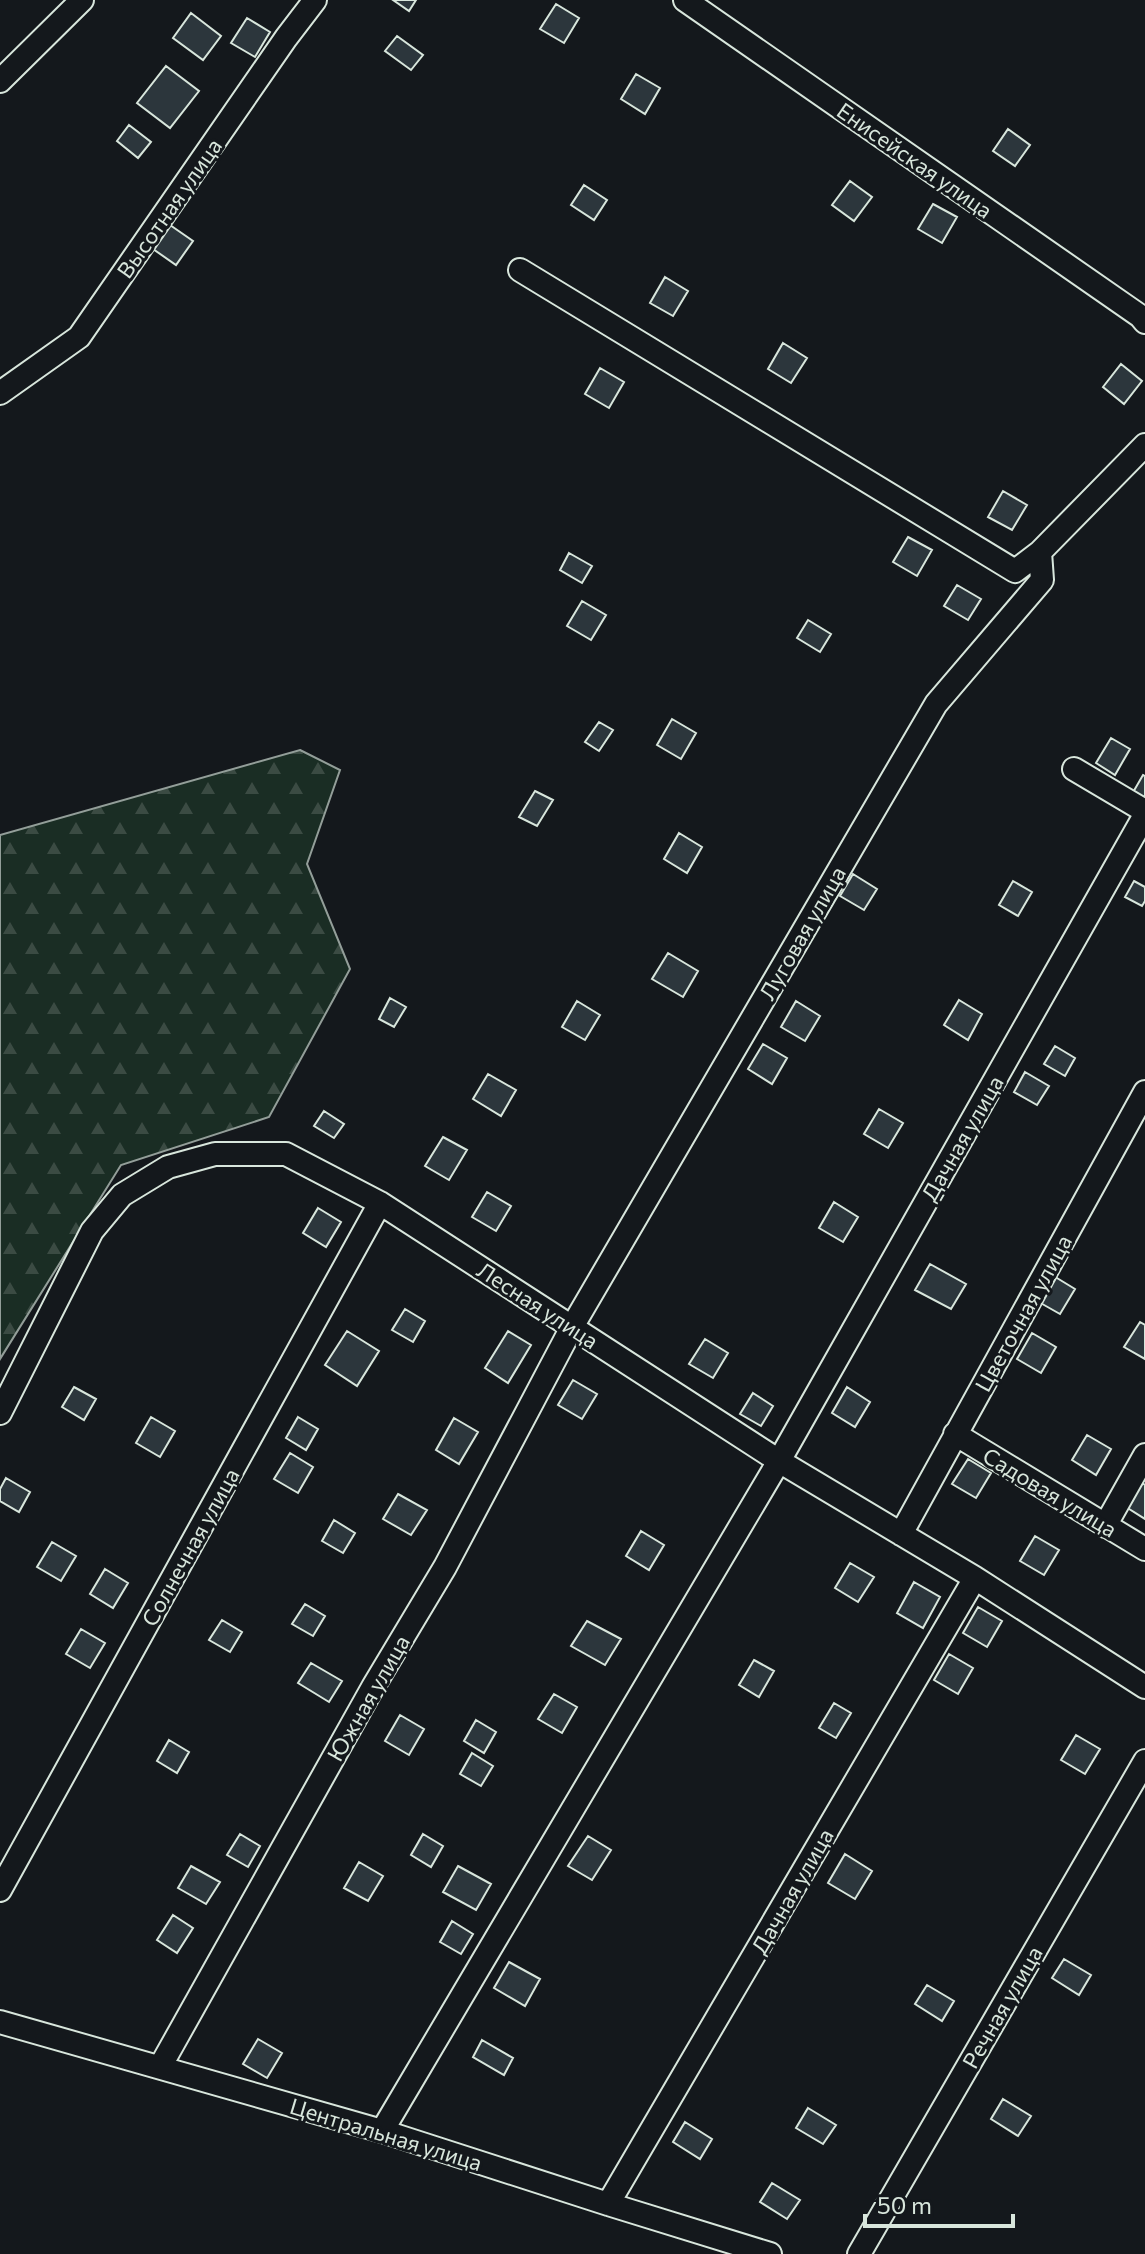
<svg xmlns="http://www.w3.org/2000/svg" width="1145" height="2254" viewBox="0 0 1145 2254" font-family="Commissioner,sans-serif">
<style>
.forest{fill:url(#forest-firs);stroke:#939e99;stroke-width:2}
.building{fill:#2c363c;stroke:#d8e6dc;stroke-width:2}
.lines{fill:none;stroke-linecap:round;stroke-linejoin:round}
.minor-casing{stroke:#d8e6dc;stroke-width:26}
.minor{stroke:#14181c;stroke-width:22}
.labels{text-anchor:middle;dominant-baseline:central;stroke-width:6;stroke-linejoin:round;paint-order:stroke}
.street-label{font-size:22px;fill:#d8e6dc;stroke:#14181c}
</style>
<defs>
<pattern id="forest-firs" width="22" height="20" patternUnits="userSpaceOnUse" patternTransform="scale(2)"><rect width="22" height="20" fill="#1a2d24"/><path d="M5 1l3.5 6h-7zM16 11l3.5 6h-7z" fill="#3b4b43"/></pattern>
</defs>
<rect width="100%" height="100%" fill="#14181c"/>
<!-- forest -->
<path class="forest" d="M300,750L340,770L307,864L350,969L269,1117L121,1165L0,1359V835Z"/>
<!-- building -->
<path class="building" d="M393,0H416L409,11Z
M556,4L579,18L564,43L540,29Z
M191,13L221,36L203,60L173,38Z
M247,18L270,32L255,57L231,43Z
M397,36L423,55L411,70L385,51Z
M166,66L199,91L170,128L137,103Z
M636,74L660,88L645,114L621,99Z
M129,125L151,142L138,158L117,141Z
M1008,129L1030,145L1015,166L993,151Z
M850,181L872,197L854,221L832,205Z
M584,185L607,200L594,220L571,205Z
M933,204L957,217L942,243L918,229Z
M170,225L193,241L176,265L153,249Z
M665,277L688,291L673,316L650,303Z
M783,343L807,358L791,383L768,369Z
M1121,364L1142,381L1124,404L1103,387Z
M600,368L624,382L609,408L585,394Z
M1003,491L1027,505L1012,530L988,517Z
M908,537L932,550L917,576L893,562Z
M569,553L592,566L582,583L560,570Z
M957,585L981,599L968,620L944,606Z
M582,601L606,615L591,640L567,626Z
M808,620L831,634L820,652L797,638Z
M672,719L696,733L681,759L657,745Z
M599,722L613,730L599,751L585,742Z
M1111,738L1130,749L1115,775L1096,763Z
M1143,775L1145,776V800L1132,794Z
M535,791L553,800L537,826L519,817Z
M679,833L702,847L687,873L664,859Z
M853,874L877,889L864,910L840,896Z
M1013,881L1032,892L1018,916L999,905Z
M1134,881L1145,887V901L1142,906L1125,897Z
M668,953L698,971L683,997L652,979Z
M390,998L406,1007L394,1027L379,1019Z
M959,1000L982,1014L968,1040L944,1025Z
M577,1001L600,1015L585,1040L562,1027Z
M796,1001L820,1016L805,1041L781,1027Z
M763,1044L787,1058L772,1084L748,1069Z
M1055,1046L1075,1058L1065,1076L1044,1064Z
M1025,1072L1049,1086L1037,1105L1014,1092Z
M488,1074L516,1090L501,1116L473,1099Z
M879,1109L903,1123L888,1148L864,1134Z
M324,1111L344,1124L334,1138L314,1126Z
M443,1137L467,1150L449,1180L425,1166Z
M487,1192L511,1206L496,1231L472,1217Z
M834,1202L858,1217L843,1242L819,1228Z
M318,1208L341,1222L326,1247L303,1233Z
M930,1264L966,1284L951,1309L915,1290Z
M1052,1275L1075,1289L1060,1314L1037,1301Z
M405,1309L425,1321L413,1342L392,1330Z
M1140,1322L1145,1325V1359L1124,1347Z
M347,1331L379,1351L357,1386L325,1365Z
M508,1331L531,1345L508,1383L485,1368Z
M1032,1333L1056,1347L1041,1373L1017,1359Z
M705,1339L728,1353L713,1378L689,1364Z
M573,1380L597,1394L582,1419L558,1405Z
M74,1387L96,1399L84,1420L62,1407Z
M847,1387L870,1402L855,1427L832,1413Z
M753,1393L773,1406L761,1426L740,1414Z
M151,1417L175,1431L160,1457L136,1443Z
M298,1417L318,1429L306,1450L286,1438Z
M454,1418L478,1432L459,1464L436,1450Z
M1087,1435L1111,1449L1096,1475L1072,1460Z
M290,1453L313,1467L298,1493L274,1479Z
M968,1459L991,1473L976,1498L952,1484Z
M6,1478L30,1492L19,1512L0,1501V1489Z
M1141,1482L1145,1485V1519L1126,1507Z
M398,1494L427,1510L411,1535L383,1519Z
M334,1520L355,1533L343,1553L322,1541Z
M641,1531L664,1545L649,1570L626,1556Z
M1035,1536L1059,1550L1044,1575L1020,1561Z
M52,1542L76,1556L61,1581L37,1567Z
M850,1563L874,1577L858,1602L835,1588Z
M105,1569L128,1583L113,1608L90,1594Z
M914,1582L940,1597L923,1628L897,1613Z
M305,1604L325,1616L313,1636L292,1624Z
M978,1607L1002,1621L987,1647L963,1633Z
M222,1620L242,1632L230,1652L209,1640Z
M587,1621L621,1639L605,1665L571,1646Z
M81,1629L105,1643L90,1668L66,1654Z
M949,1654L973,1668L958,1694L934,1680Z
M754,1660L774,1671L759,1697L739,1685Z
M311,1663L342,1681L329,1702L298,1683Z
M554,1694L577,1707L562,1733L538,1719Z
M834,1703L851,1713L836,1738L819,1728Z
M400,1715L424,1729L409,1755L385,1741Z
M476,1720L496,1732L484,1753L464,1741Z
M1076,1735L1100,1749L1085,1774L1061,1760Z
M169,1740L189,1752L177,1773L157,1761Z
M472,1753L493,1766L481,1786L460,1774Z
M240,1834L260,1846L248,1867L227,1855Z
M423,1834L443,1846L431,1867L411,1855Z
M588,1836L611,1850L592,1880L568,1866Z
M845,1854L872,1871L855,1899L828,1883Z
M359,1862L383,1876L368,1901L344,1888Z
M191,1866L220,1882L206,1904L178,1888Z
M458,1866L491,1884L476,1910L443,1892Z
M173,1915L193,1928L177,1953L157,1940Z
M452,1921L473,1934L461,1954L440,1942Z
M1064,1959L1091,1975L1079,1995L1052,1978Z
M509,1962L540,1979L525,2006L494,1988Z
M927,1985L954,2001L942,2021L915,2004Z
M258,2039L282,2053L267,2078L243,2064Z
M482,2040L513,2058L504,2075L473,2057Z
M1003,2099L1031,2116L1018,2136L991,2119Z
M808,2108L836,2125L823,2144L796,2128Z
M685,2122L712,2139L700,2159L673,2142Z
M772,2183L800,2200L787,2219L760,2202Z"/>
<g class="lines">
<defs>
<path id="minor" d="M685,0L1140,316L1145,322
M0,81L82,0
M520,270L1015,571L1040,552L1145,445
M0,393L79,337L286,38L315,0
M1074,769L1145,811
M0,1413L92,1231L122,1195L168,1167L215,1154H286L380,1203L779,1461L975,1578L1145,1687
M955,1434L1145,1549
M1105,1526L1145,1455
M901,1534L1145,1092
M0,1890L380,1203
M0,2022L382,2131L608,2204L770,2254
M160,2067L373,1687L445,1567L572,1327L936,704L1042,580L1040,552
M382,2131L779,1461L1145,815
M608,2204L975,1578
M859,2254L1145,1761"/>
</defs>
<!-- minor casing -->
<use href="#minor" class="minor-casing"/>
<!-- minor -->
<use href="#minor" class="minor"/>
</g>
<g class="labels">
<!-- street labels -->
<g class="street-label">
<text transform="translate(915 160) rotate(35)">Енисейская улица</text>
<text transform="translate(169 208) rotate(-55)">Высотная улица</text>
<text transform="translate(802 933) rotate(-60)">Луговая улица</text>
<text transform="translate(962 1138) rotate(-60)">Дачная улица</text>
<text transform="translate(538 1305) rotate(33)">Лесная улица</text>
<text transform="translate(1023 1313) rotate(-61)">Цветочная улица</text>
<text transform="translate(1050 1492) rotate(31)">Садовая улица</text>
<text transform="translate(190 1547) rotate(-61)">Солнечная улица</text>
<text transform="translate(368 1698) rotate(-60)">Южная улица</text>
<text transform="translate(792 1891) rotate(-60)">Дачная улица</text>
<text transform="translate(1002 2007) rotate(-60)">Речная улица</text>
<text transform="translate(386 2134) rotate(17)">Центральная улица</text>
</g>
</g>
<!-- scale -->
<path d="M865 2214v12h148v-12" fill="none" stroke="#d8e6dc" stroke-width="4"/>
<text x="877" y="2214" font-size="24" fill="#d8e6dc" stroke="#14181c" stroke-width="6" paint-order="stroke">50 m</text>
</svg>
